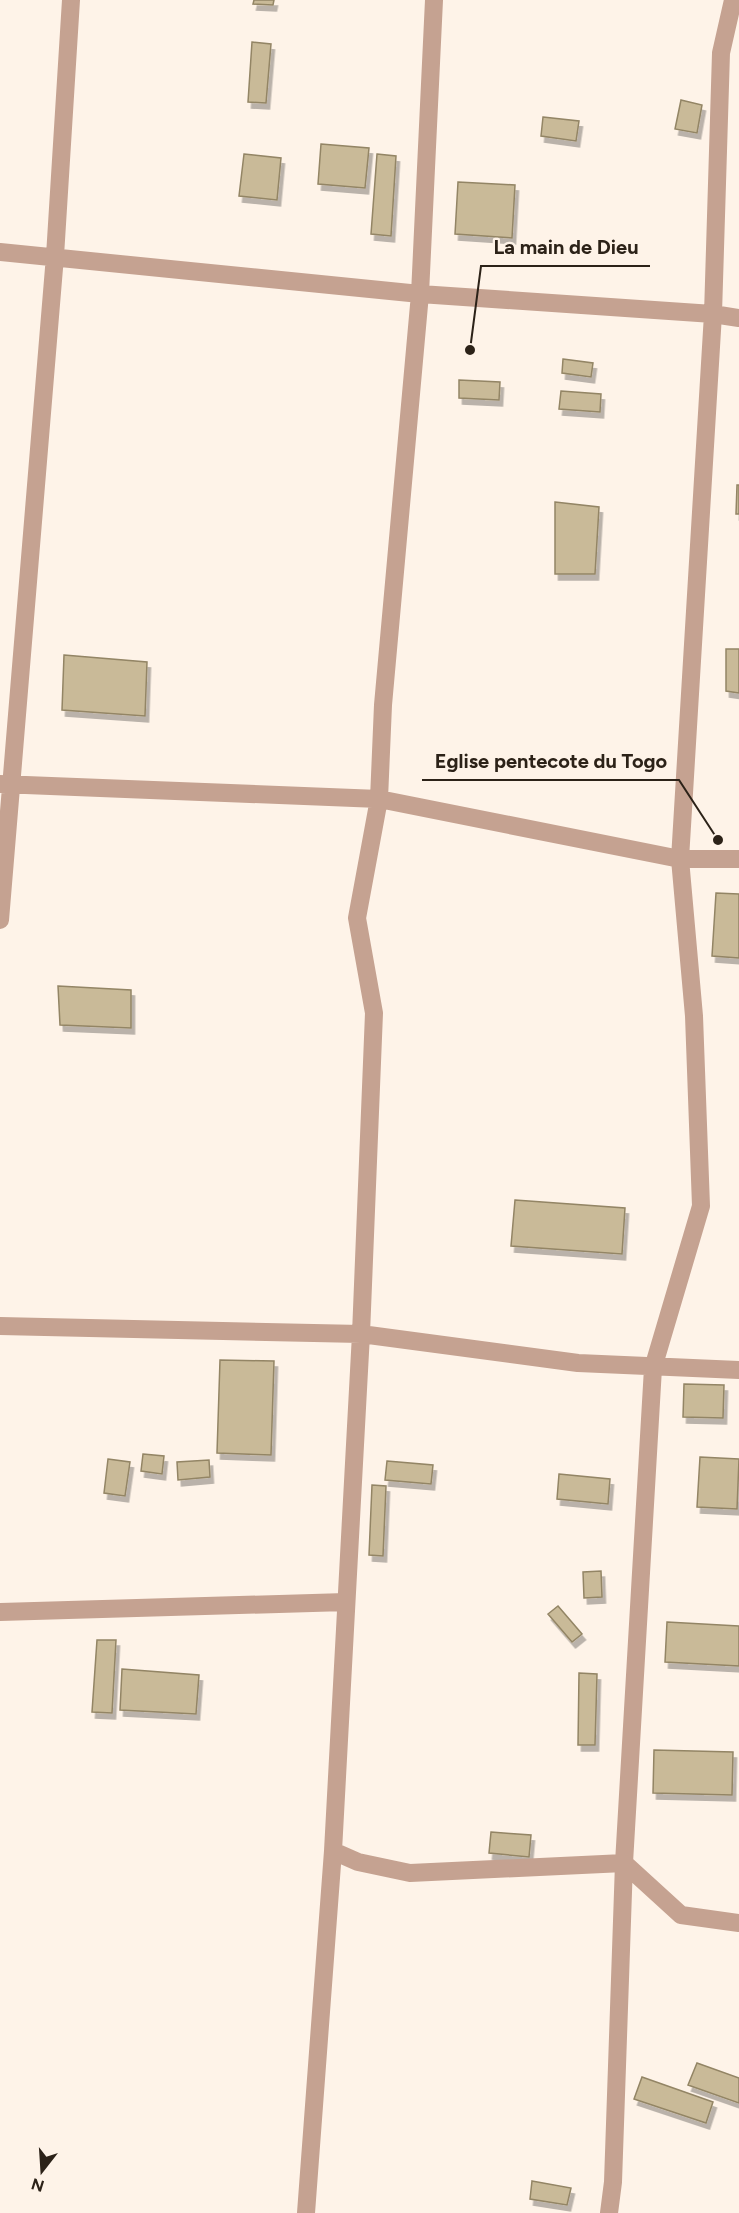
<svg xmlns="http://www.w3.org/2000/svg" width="739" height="2213" viewBox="0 0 739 2213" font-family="Figtree,sans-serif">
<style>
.building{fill:#c9ba98;stroke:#938565;stroke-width:1.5;filter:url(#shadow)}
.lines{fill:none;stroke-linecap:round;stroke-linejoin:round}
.street{stroke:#c5a291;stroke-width:18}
.leader{fill:none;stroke:#2c2218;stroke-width:2}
.callout-dot{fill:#2c2218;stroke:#fef3e8;stroke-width:2}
.callout-label{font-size:20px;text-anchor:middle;font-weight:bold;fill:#2c2218;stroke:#fef3e8;stroke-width:4.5;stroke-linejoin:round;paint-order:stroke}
</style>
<defs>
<filter id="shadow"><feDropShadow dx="3.5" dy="6" stdDeviation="0" flood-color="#0004"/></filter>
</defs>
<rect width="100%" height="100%" fill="#fef3e8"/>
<!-- building -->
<path class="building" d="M254,0H274L273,5L253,4Z
M252,42L271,44L266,103L248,102Z
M681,100L702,105L697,133L675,129Z
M543,117L579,121L576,141L541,136Z
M321,144L369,148L365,188L318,184Z
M244,154L281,158L277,200L239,196Z
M377,154L396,156L391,236L371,234Z
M458,182L515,185L512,238L455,234Z
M563,359L593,363L591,377L562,373Z
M459,380L500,382L499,400L459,398Z
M561,391L601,394L600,412L559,409Z
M737,485H739V514H736Z
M555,502L599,507L595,574H555Z
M726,649H739V693L726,691Z
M64,655L147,662L145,716L62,710Z
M716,893L739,894V958L712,956Z
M58,986L131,990V1028L60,1025Z
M515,1200L625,1208L622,1254L511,1246Z
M220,1360L274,1361L271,1455L217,1453Z
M684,1384L724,1385L723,1418L683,1417Z
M143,1454L164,1456L162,1474L141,1471Z
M700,1457L739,1459L737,1509L697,1507Z
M108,1459L130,1462L125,1496L104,1493Z
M209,1460L210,1477L178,1480L177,1462Z
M387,1461L433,1465L431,1484L385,1480Z
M559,1474L610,1479L608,1504L557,1499Z
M372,1485L386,1486L383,1556L369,1555Z
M601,1571L602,1597L584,1598L583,1572Z
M558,1606L582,1634L572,1642L548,1614Z
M667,1622L739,1626V1666L665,1662Z
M97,1640H116L112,1713L92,1712Z
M122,1669L199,1675L196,1714L120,1710Z
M579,1673L597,1674L595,1745H578Z
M654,1750L733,1752L732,1795L653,1793Z
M491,1832L531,1835L529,1857L489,1853Z
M697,2063L739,2078V2103L688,2085Z
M642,2077L713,2102L706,2123L634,2099Z
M532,2181L571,2188L567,2205L530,2199Z"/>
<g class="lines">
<!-- street -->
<path class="street" d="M0,252L420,294L713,314L739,318
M0,784L379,799L680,859H739
M0,920L55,256L71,0
M0,1326L361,1334L578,1363L739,1370
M0,1612L346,1602
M333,1851L358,1862L410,1873L624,1863L681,1915L739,1923
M306,2213L333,1851L361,1334L374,1013L357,918L379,799L383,705L420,294L434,0
M609,2213L613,2182L624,1863L653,1368L701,1206L694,1016L680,859L713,314L721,53L733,0"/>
</g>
<!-- callouts -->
<path class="leader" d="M470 350L481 266H650M718 840L679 780H422"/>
<g class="callout-dot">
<circle cx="470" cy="350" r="6"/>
<circle cx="718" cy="840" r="6"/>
</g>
<g class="callout-label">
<text x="566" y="254">La main de Dieu</text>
<text x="551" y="768">Eglise pentecote du Togo</text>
</g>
<!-- north arrow -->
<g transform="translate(42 2171) rotate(197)" stroke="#fef3e8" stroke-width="4.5" paint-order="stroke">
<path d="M0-4.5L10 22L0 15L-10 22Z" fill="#2c2218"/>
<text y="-9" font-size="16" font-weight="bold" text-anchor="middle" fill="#2c2218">N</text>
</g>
</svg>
